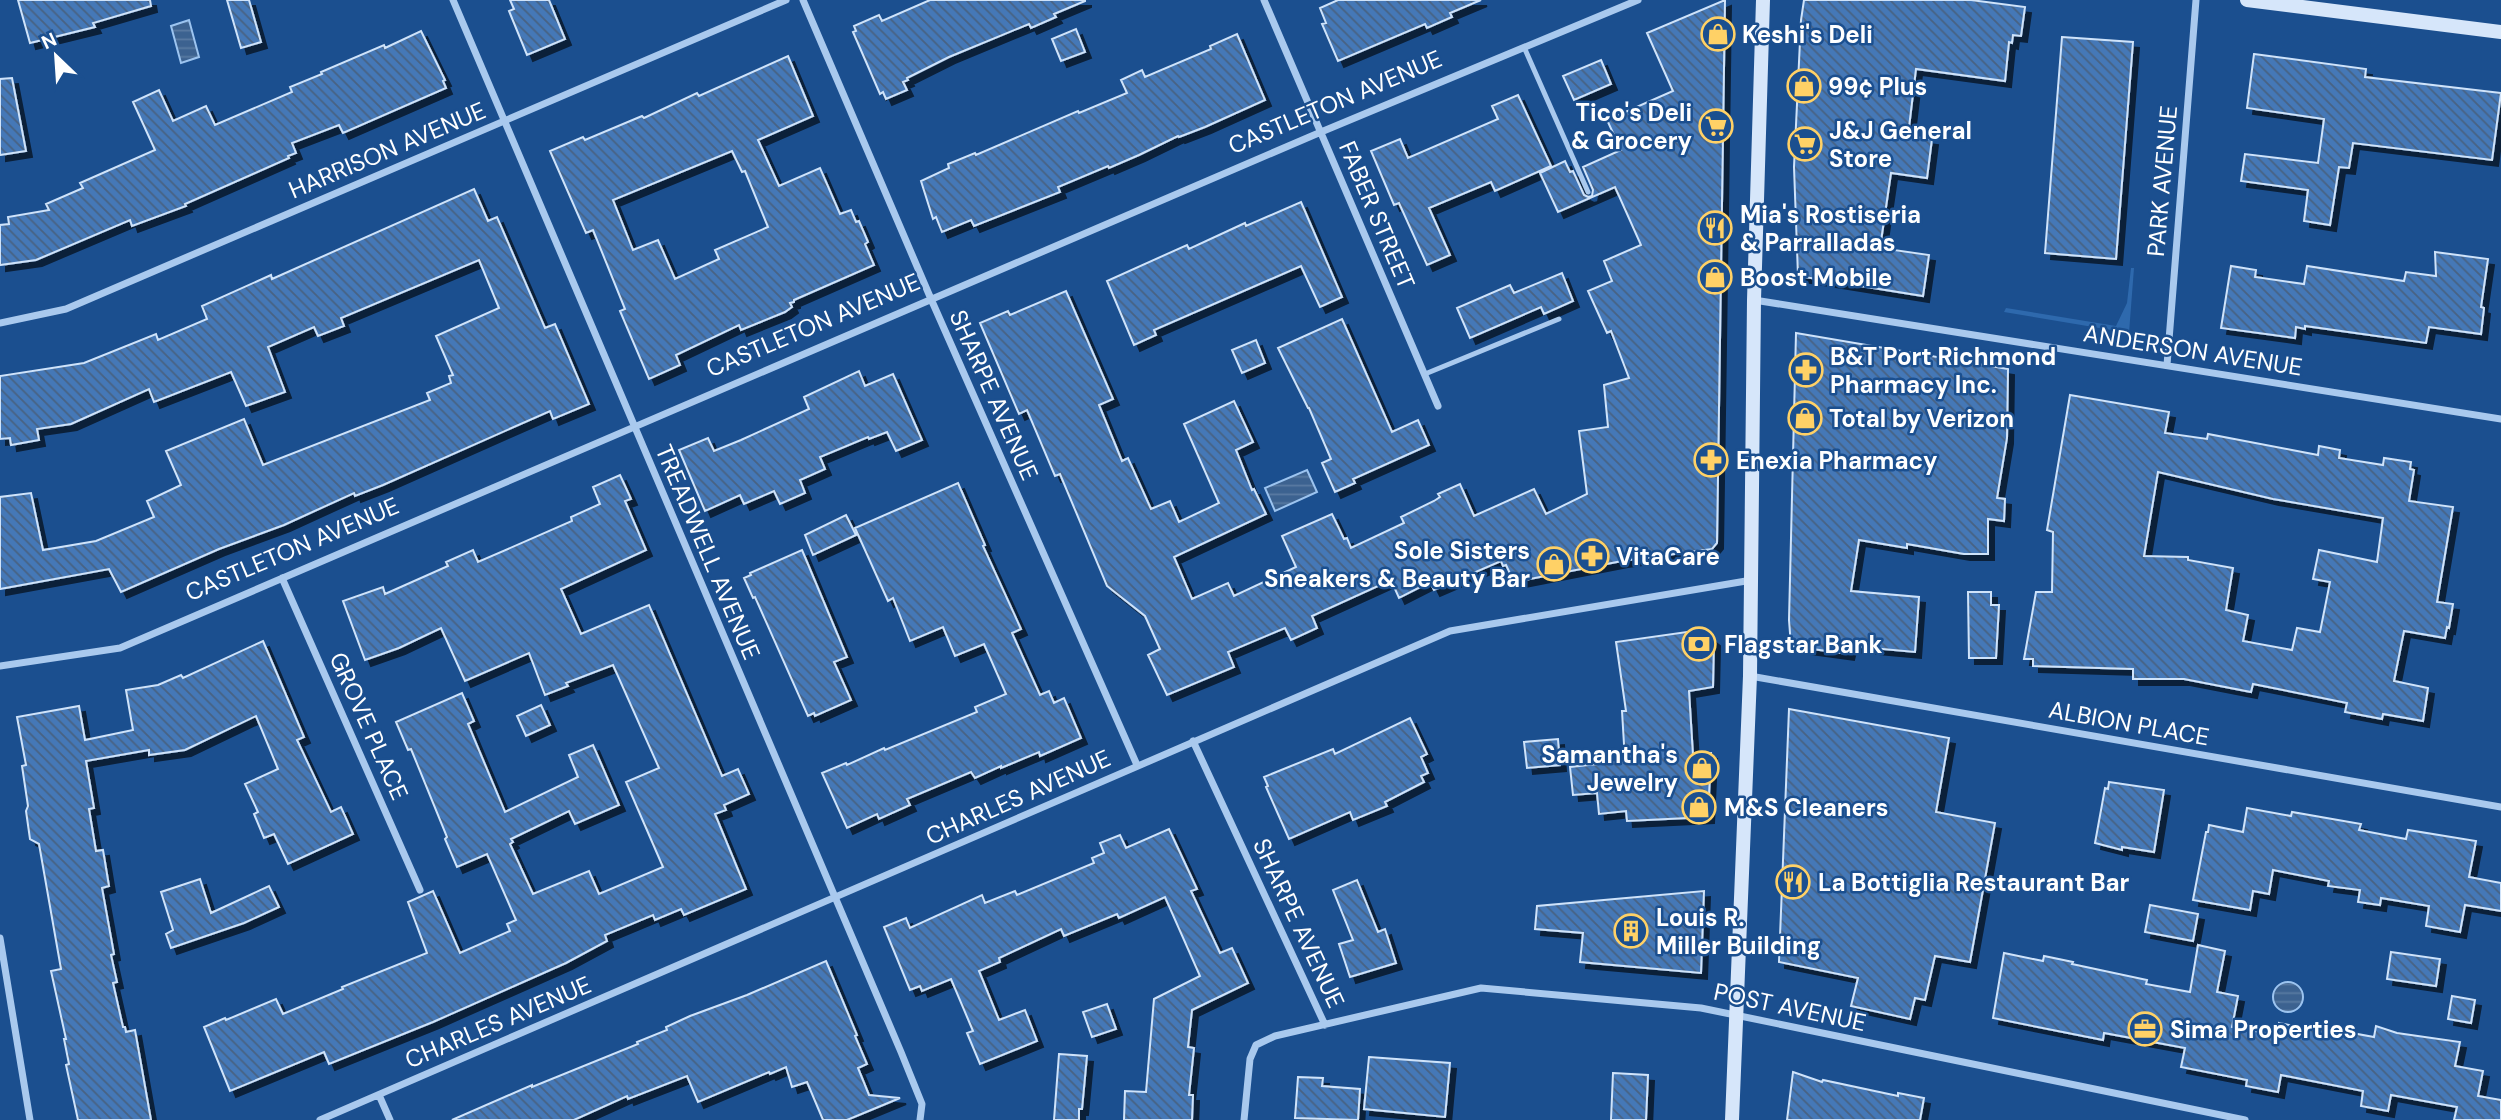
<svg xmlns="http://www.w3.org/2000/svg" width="2501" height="1120" viewBox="0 0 2501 1120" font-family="'DM Sans',sans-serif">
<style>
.green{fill:#2e69ad}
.water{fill:url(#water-rules);stroke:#9cc4f0;stroke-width:2}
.building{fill:url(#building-back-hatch);stroke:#cfe3fa;stroke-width:2;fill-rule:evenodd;filter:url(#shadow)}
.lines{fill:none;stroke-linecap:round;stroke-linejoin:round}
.lane{stroke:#a9c9ee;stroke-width:5}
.street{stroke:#a9c9ee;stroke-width:7}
.secondary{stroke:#d6e6fa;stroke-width:14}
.labels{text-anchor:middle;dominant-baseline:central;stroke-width:5;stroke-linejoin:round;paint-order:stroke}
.poi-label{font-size:24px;font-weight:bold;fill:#fff;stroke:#1b4f8f;text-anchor:start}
.street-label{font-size:24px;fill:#fff;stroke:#1b4f8f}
</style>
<defs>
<pattern id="water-rules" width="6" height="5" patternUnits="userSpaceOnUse" patternTransform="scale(1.75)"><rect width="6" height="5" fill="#3c6290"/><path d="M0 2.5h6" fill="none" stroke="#597aa1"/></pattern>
<pattern id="building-back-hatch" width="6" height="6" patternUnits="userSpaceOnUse" patternTransform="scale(1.75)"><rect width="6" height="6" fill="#4478b7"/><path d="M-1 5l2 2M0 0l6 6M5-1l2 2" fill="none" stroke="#486282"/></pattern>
<filter id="shadow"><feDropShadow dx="6" dy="6" stdDeviation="0" flood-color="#0009"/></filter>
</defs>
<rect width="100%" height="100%" fill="#1b4f8f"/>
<!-- green -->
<path class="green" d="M2131,268H2134L2129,333L2004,312L2006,308L2116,326L2127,303Z"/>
<!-- water -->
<path class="water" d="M189,20L199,57L181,63L171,26Z
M1307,470L1317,492L1275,511L1265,488Z
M2273 997a15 15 0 1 1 30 0a15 15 0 1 1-30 0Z"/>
<!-- building -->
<path class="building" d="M18,0H150L151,6L93,23L95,27L30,43Z
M227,0H249L261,42L241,48Z
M510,0H549L565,39L527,55L509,11L514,9Z
M930,0H1085V1L1054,14L1056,17L1031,28L1029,24L949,57L907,78L908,80L903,82L907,90L886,99L883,92L880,94L853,32L856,31L854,26L879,15L882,21Z
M1338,0H1481L1450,13L1452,17L1427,28L1425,24L1338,61L1322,24L1326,23L1320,8Z
M1725,0L1717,543L1712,549L1622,561L1514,582L1506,565L1503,566L1501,561L1434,590L1430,582L1399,598L1391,580L1312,616L1317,628L1291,640L1285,628L1228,652L1234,667L1167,695L1148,655L1160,649L1145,616L1107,586L1060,474L1055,476L1027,410L1019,414L980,323L1008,311L1010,315L1066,291L1113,399L1099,405L1122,461L1128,458L1151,509L1170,501L1179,522L1219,503L1184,424L1234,401L1253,442L1236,450L1252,490L1254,489L1266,514L1174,557L1192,599L1228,583L1234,596L1296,567L1282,536L1332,514L1344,539L1347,538L1351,548L1404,523L1401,517L1434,501L1440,497L1438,494L1460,484L1474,516L1534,489L1546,514L1587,494L1579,431L1608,427L1604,385L1629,378L1611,331L1607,333L1588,291L1612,281L1604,261L1641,245L1615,187L1558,212L1540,173L1565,161L1570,172L1573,171L1584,195L1588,197L1592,196L1593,190L1583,167L1621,150L1607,120L1673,91L1647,33Z
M1804,0H1971L2025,7L2021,36L2013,35L2012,43L2009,42L2005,81L1916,69L1908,136L1932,139L1927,178L1891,173L1880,248L1929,255L1923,296L1798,276L1794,167L1801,20Z
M1076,29L1085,52L1061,61L1052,39Z
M421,31L445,80L443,81L446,88L343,133L339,125L292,143L296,153L288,156L289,158L185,204L186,206L132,226L130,220L36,260L0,265V225L9,224L8,217L49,210L46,204L83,188L80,183L155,150L133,102L159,90L173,121L206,106L215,125L292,92L290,87L322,74L321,72L384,45L385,48Z
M1237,34L1265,100L1205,127L1179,137L1178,136L1139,155L1109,168L1108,166L1058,187L1060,192L974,226L971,220L942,232L936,217L933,219L921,181L949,168L948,164L975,153L976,155L1078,111L1079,113L1127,93L1121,80L1142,70L1145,77L1211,49L1210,46Z
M2062,37L2133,42L2116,259L2045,253Z
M2254,54L2366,69L2365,77L2501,93L2492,160L2353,143L2349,168L2339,167L2330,225L2304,221L2308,190L2241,181L2245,154L2318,163L2324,119L2247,108Z
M788,56L813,116L758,140L779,186L820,168L840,214L851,210L856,222L859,221L868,242L865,244L874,265L794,300V302L790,303L792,307L785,312L741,330L739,325L676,355L680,365L649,379L620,311L625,309L593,230L586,233L550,151L583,137L585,140L642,116L644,118L697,93L699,96ZM732,151L742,172L745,171L768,227L715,250L719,259L675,279L658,240L633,250L613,200Z
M1601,60L1611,84L1574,100L1563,76Z
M12,78L26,151L0,155V79Z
M1518,95L1551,166L1495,191L1491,182L1429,208L1450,255L1427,265L1399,203L1394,205L1371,151L1400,139L1408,158L1498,119L1492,106Z
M474,189L488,221L497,217L545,328L555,324L589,404L553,419L550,411L383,485L355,496L354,493L284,525L219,549L121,592L109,569L0,589V497L31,493L43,550L96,541L154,517L147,501L181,485L166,451L244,419L263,465L430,400L427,393L451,383L449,376L453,375L436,336L499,308L479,260L341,318L344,326L318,336L314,327L268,347L285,392L246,406L231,372L154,402L149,389L71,424L37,429L39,440L11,445L10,438L0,439V376L84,363L156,334L158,340L207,319L202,306L271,275L272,279Z
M1301,202L1342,297L1320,307L1301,266L1154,330L1156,335L1134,345L1107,281L1187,245L1189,249L1245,223L1246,226Z
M2435,252L2488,259L2481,307L2484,308L2481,334L2429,327L2426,343L2305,326V329L2296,327L2295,338L2221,328L2231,266L2256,270L2255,277L2304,284L2307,266L2404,281L2406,272L2436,276Z
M1562,273L1573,301L1544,314L1541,307L1470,338L1457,308L1510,285L1514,293Z
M1342,319L1392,432L1418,420L1429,445L1353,479L1355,483L1335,492L1322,463L1331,459L1309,408H1308L1278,348Z
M1796,333L2008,369L2007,438L1997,498L2005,499L2004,521L1988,519V554H1964L1907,544V548L1859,540L1851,591L1919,597L1915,652L1850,646L1848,654L1791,646L1789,620Z
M1256,340L1265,363L1242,373L1232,350Z
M859,371L865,386L893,374L922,440L896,451L887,432L869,439L868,437L820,457L825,469L800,480L805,493L780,504L774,491L744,504L740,495L705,511L679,450L708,438L714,451L741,440L809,409L804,397Z
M2070,395L2169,412L2165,433L2207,439L2208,434L2318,455L2319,446L2340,450L2339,458L2383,465L2384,458L2411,462L2410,469L2414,470L2409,501L2453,507L2437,602L2453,604L2449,628L2447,627L2445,638L2404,631L2394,681L2428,688L2423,721L2383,714L2382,719L2345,712L2347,703L2253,684L2251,692L2184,679H2133V669L2033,666V659H2024L2036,592H2052L2053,532L2047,530ZM2158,472L2273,499L2383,518L2377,562L2319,550L2313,579L2330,582L2320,632L2297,628L2292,650L2243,641L2248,615L2226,610L2233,568L2188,560V557L2144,556Z
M620,475L631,499L625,501L646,550L561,589L581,634L649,605L722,776L738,769L749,794L724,805L726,810L715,814L746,889L684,915L681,909L655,920L653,915L605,935L607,941L566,963L433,1022L329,1064L324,1052L230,1091L204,1027L225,1018L226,1020L276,999L283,1014L343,989L342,987L427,953L408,902L433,891L460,953L510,931L507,924L516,920L487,854L457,867L445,839L447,837L411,749L408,750L396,722L462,693L474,721L468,724L505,812L578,777L569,755L593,745L619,805L575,824L569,811L511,839L513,842L510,844L533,894L589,871L599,894L663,867L626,782L659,768L613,665L566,683L568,686L545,695L529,653L465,681L441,628L399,648L365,660L343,601L383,587L385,594L448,566L446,562L473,550L478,562L572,521L571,517L600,504L593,487Z
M958,483L985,545L983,546L1021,629L1012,633L1040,695L1049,691L1054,703L1064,698L1081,738L1040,756L1039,752L1001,768V766L975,778L971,772L907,799L910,805L879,819L877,814L847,828L822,773L846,763L847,765L884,748L885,750L977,712L975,707L1006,694L984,644L955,656L943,627L910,641L893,598L888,601L855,528Z
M846,515L856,535L813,555L805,535Z
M802,550L847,657L834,662L851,700L815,716L814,713L808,716L755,597L753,598L744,578L751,575L750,573Z
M1968,592H1991V605H1999L1996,658H1969Z
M1701,630L1714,640L1713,687L1689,691L1693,755L1711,753L1708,817L1627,821L1626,811L1599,814L1597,793L1573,795L1570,767L1625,761L1622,711H1626L1616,642Z
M263,641L304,737L297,740L331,812L341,807L353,834L288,864L274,834L264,838L254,814L258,812L245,784L278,769L256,716L185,750L149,755V750L86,761L94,808L89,809L96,851L103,850L109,886L102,888L114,954L111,955L117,982L113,983L123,1027H125L126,1032L135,1030L151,1120H78L66,1065L69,1064L64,1039H66L51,971L61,969L39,844L30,839L26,811L28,806L22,766L26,765L17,717L79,706L85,740L133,730L126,690L158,685L181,675L183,678Z
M541,705L550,725L526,736L517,716Z
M1789,709L1949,738L1936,812L1995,823L1970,962L1935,956L1925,1000L1915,998L1910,1019L1851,1006L1858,978L1779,962Z
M1410,718L1427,754L1421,757L1428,773L1421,776L1424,782L1385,802L1387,806L1353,820L1350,812L1289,839L1266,787L1268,786L1264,777L1333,749L1335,754Z
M1558,739L1560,765L1527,768L1524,742Z
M2109,782L2164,790L2154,852L2122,847V850L2095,843L2105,788L2108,789Z
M2247,808L2291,816L2292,812L2361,824L2359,830L2406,839L2408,830L2476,841L2469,877L2501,883V911L2465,905L2460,932L2426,926L2429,906L2381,898L2380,905L2358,902L2360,890L2328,886L2329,881L2273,870L2269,894L2253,891L2250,910L2193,900L2206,832H2208L2209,825L2243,832Z
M1169,829L1197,889L1191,891L1220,953L1232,948L1248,983L1192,1010L1188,1047L1194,1048L1189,1095H1193L1192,1120H1124L1125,1091L1146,1092L1154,999L1200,976L1165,897L1119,918L1117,914L1064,936L1061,929L999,958L1000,962L979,971L999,1020L1025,1010L1037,1041L980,1064L967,1033L973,1031L951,979L922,991L920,986L910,990L884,927L906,918L910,928L982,895L985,903L1015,891L1017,895L1094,863L1092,858L1104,853L1100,843L1120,835L1126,848Z
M200,879L211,913L269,886L279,907L244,923L171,948L166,934L173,930L161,892Z
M1357,880L1378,932L1385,929L1396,963L1350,977L1339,944L1353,940L1333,890Z
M1704,891L1701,973L1580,962L1583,933L1535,929L1537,906Z
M2150,905L2198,914L2193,941L2145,932Z
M2198,945L2225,951L2217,992L2238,996L2232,1027L2277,1035L2279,1023L2314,1030V1026L2374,1037L2376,1026L2397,1033L2460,1042L2455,1066L2483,1071L2478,1096L2501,1100V1120H2454L2457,1107L2391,1095L2388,1111L2361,1106L2363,1091L2281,1075L2278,1092L2246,1086L2247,1080L2181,1067L2185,1048L2104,1033L2103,1040L1993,1018L2004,953L2043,961L2044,956L2073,962L2072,964L2147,980L2146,984L2190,992Z
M2391,952L2440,959L2436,986L2387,979Z
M826,961L857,1035L855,1036L867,1064L858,1068L869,1095L900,1098L847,1120H823L807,1082L792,1087L786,1067L770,1074L769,1072L698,1102L687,1076L628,1099L627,1096L574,1120H452L532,1085V1087L638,1044L637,1042L667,1030L666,1027L690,1016L747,995Z
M2452,996L2475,1000L2471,1023L2448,1019Z
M1107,1004L1116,1029L1092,1037L1083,1012Z
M1059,1054L1087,1056L1082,1109H1079V1120H1054Z
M1369,1057L1450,1063L1445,1117L1364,1109Z
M1793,1072L1822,1082L1823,1080L1898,1096V1093L1924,1098L1920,1120H1787Z
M1613,1073L1648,1075L1646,1120H1611Z
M1298,1077L1323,1078L1322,1086L1360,1089L1358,1120L1295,1118Z"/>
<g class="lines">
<!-- lane -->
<path class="lane" d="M1524,47L1588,192
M1425,374L1559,319"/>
<!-- street -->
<path class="street" d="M453,0L901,1052L922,1104L920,1120
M803,0L931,299L1137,765
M1264,0L1438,406
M1754,300L2501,419
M0,323L66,309L786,0
M2167,365L2196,0
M282,578L420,890
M0,666L120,648L1321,132L1638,0
M1750,676L2501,807
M1193,741L1325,1025
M0,938L30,1120
M379,1095L390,1120
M320,1120L1450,631L1752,580
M1244,1120L1250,1059L1256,1045L1275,1036L1481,988L1701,1008L2245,1120"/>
<!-- secondary -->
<path class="secondary" d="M2247,0L2501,32
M1732,1120L1750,676L1754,300L1763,0"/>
</g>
<!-- icons -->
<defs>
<symbol id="shop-ring" viewBox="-11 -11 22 22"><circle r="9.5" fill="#1b4f8f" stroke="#ffd166" stroke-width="1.5"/><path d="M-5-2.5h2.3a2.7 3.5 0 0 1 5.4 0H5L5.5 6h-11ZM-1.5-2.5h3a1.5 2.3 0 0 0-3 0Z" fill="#ffd166"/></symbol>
<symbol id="supermarket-ring" viewBox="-11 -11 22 22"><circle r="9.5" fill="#1b4f8f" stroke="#ffd166" stroke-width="1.5"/><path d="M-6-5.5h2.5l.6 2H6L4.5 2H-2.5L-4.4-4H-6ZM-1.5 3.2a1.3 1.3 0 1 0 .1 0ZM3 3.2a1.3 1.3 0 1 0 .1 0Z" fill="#ffd166"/></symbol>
<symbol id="restaurant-ring" viewBox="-11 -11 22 22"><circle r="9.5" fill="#1b4f8f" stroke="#ffd166" stroke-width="1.5"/><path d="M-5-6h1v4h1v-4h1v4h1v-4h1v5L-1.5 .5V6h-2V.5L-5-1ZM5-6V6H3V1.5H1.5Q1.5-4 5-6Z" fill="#ffd166"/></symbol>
<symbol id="pharmacy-ring" viewBox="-11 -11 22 22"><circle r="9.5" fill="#1b4f8f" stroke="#ffd166" stroke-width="1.5"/><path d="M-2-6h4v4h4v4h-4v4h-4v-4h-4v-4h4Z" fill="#ffd166"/></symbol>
<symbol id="bank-ring" viewBox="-11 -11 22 22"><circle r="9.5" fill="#1b4f8f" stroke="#ffd166" stroke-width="1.5"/><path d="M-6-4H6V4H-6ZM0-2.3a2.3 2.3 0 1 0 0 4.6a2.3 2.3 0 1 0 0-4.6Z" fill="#ffd166"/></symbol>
<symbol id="building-ring" viewBox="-11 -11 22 22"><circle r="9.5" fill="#1b4f8f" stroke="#ffd166" stroke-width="1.5"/><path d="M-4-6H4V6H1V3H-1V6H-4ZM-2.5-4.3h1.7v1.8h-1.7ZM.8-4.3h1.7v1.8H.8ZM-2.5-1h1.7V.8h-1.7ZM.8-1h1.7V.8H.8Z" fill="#ffd166"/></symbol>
<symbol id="office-ring" viewBox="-11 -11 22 22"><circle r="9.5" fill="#1b4f8f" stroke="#ffd166" stroke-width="1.5"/><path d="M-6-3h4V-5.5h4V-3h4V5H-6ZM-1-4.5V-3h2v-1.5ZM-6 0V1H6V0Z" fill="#ffd166"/></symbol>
</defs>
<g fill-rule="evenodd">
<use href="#shop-ring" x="1699" y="15" width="38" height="38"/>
<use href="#shop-ring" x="1785" y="67" width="38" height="38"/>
<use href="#supermarket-ring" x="1697" y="107" width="38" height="38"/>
<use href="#supermarket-ring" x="1786" y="125" width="38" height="38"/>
<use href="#restaurant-ring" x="1696" y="209" width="38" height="38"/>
<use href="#shop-ring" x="1696" y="258" width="38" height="38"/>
<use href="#pharmacy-ring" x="1787" y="351" width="38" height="38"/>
<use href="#shop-ring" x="1786" y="399" width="38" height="38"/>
<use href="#pharmacy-ring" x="1692" y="441" width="38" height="38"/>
<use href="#pharmacy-ring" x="1573" y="537" width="38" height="38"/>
<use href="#shop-ring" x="1535" y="545" width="38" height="38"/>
<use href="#bank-ring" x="1680" y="625" width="38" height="38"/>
<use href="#shop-ring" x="1683" y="749" width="38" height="38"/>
<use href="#shop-ring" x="1680" y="788" width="38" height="38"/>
<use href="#restaurant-ring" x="1774" y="863" width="38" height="38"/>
<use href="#building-ring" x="1612" y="912" width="38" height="38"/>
<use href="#office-ring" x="2126" y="1010" width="38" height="38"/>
</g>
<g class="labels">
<!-- poi labels -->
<g class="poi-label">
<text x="1742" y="34">Keshi's Deli</text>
<text x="1828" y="86">99¢ Plus</text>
<text x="1692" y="112" text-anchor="end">Tico's Deli<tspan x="1692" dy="28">&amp; Grocery</tspan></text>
<text x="1829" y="130">J&amp;J General<tspan x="1829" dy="28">Store</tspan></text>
<text x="1740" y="214">Mia's Rostiseria<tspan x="1740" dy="28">&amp; Parralladas</tspan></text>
<text x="1740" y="277">Boost Mobile</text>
<text x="1830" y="356">B&amp;T Port Richmond<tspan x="1830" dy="28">Pharmacy Inc.</tspan></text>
<text x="1829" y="418">Total by Verizon</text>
<text x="1736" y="460">Enexia Pharmacy</text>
<text x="1530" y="550" text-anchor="end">Sole Sisters<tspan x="1530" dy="28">Sneakers &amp; Beauty Bar</tspan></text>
<text x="1616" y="556">VitaCare</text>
<text x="1724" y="644">Flagstar Bank</text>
<text x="1678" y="754" text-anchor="end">Samantha's<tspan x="1678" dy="28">Jewelry</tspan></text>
<text x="1724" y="807">M&amp;S Cleaners</text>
<text x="1818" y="882">La Bottiglia Restaurant Bar</text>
<text x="1656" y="917">Louis R.<tspan x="1656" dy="28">Miller Building</tspan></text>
<text x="2170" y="1029">Sima Properties</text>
</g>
<!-- street labels -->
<g class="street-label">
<text transform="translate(1335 102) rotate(-23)">CASTLETON AVENUE</text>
<text transform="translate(387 150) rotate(-23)">HARRISON AVENUE</text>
<text transform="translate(2162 181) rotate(-85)">PARK AVENUE</text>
<text transform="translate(1377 215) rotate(67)">FABER STREET</text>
<text transform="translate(813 325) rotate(-23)">CASTLETON AVENUE</text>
<text transform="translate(2193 350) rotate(9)">ANDERSON AVENUE</text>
<text transform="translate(994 395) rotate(66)">SHARPE AVENUE</text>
<text transform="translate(292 549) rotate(-23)">CASTLETON AVENUE</text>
<text transform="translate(708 552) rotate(67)">TREADWELL AVENUE</text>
<text transform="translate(2129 723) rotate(10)">ALBION PLACE</text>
<text transform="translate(369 726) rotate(66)">GROVE PLACE</text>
<text transform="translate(1018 797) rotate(-24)">CHARLES AVENUE</text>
<text transform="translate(1299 923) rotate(65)">SHARPE AVENUE</text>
<text transform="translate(1790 1007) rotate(12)">POST AVENUE</text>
<text transform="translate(498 1022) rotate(-23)">CHARLES AVENUE</text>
</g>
</g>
<!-- north arrow -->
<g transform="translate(56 56) rotate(335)" stroke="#1b4f8f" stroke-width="5" paint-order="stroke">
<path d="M0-5L12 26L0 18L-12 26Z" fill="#ffffff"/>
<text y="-10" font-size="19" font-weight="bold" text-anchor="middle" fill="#ffffff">N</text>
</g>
</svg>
